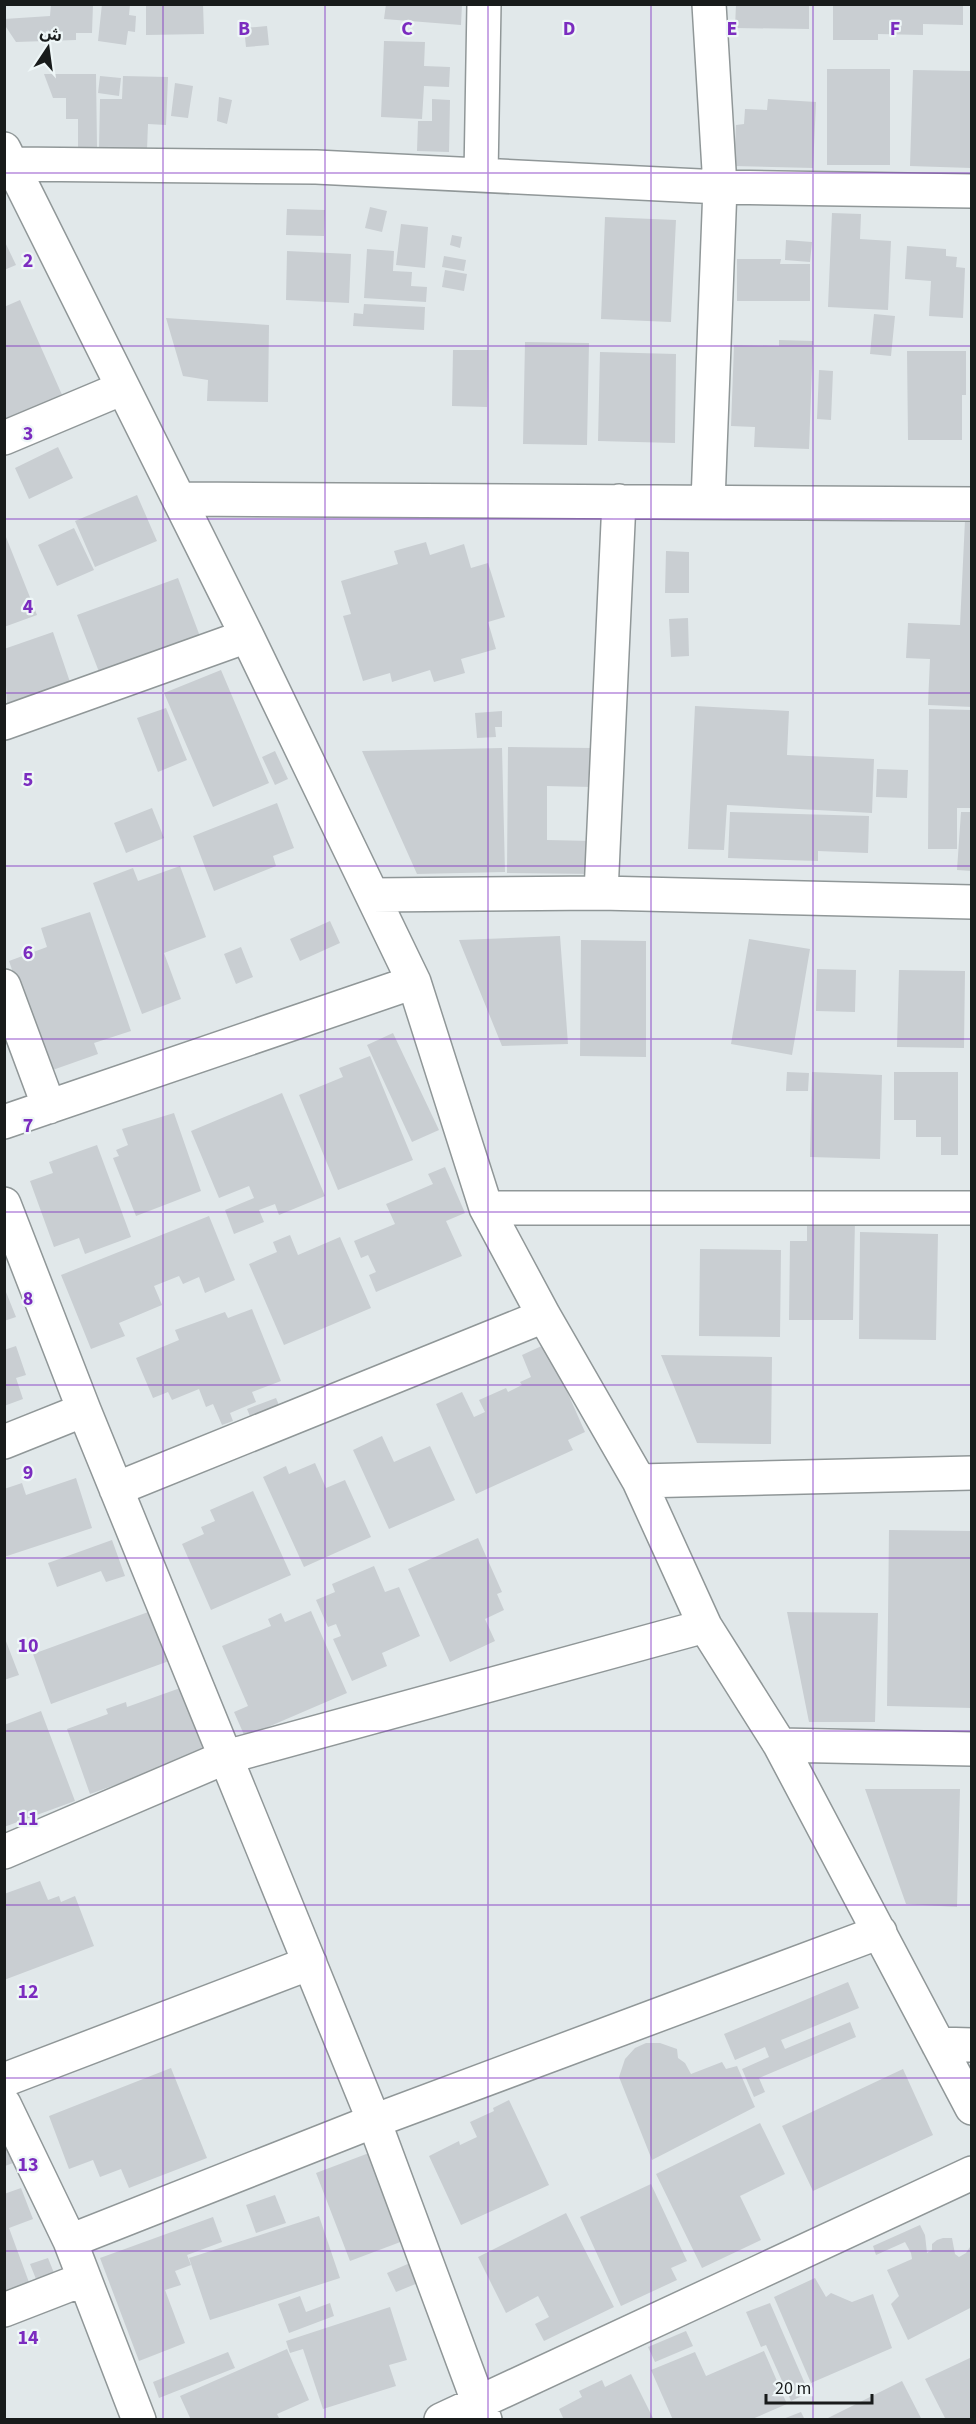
<svg xmlns="http://www.w3.org/2000/svg" width="976" height="2424" viewBox="0 0 976 2424" font-family="'Source Sans 3','Noto Sans Arabic',sans-serif">
<style>
.building{fill:#c9ced2}
.lines{fill:none;stroke-linecap:round;stroke-linejoin:round}
.minor-casing{stroke:#909798;stroke-width:36}
.minor{stroke:#fff;stroke-width:33}
.grid{fill:none;stroke:#7b2cbf;stroke-width:1.5;stroke-opacity:0.55}
.grid-label{font-size:20px;text-anchor:middle;font-weight:bold;fill:#7b2cbf;stroke:#eef6f7;stroke-width:4.5;stroke-linejoin:round;paint-order:stroke}
</style>
<rect width="100%" height="100%" fill="#e1e8ea"/>
<!-- building -->
<path class="building" d="M51,4H93L92,33H76V40L16,42L6,27L4,19L50,16Z
M102,4L130,5L129,15L136,16L135,32L128,31L126,45L98,41Z
M146,4H203L204,34L146,35Z
M386,4H462L461,25L384,19Z
M736,4H809V29L735,28Z
M833,4H963V25L923,24V35L878,34V40H833Z
M267,26L269,45L246,47L244,28Z
M384,41L425,42L424,66L450,67L449,87L424,86L422,119L381,117Z
M827,69H890V165H827Z
M913,70L972,71L971,168L910,166Z
M44,74H96L97,147H78V119H66V98H53Z
M100,76L121,78L119,96L98,93Z
M123,76L168,77L166,125L148,124L147,150L99,149L100,99H122Z
M175,83L193,86L188,118L171,116Z
M219,97L232,100L227,124L217,121Z
M432,99L450,100L449,152L417,151L418,121H432Z
M768,99L816,102L813,168L734,166L736,125L744,124L745,109L767,110Z
M370,207L387,211L382,232L365,228Z
M287,209L325,210L324,236L286,235Z
M832,213L861,214L860,239L891,241L888,310L828,307Z
M605,217L676,220L671,322L601,319Z
M401,224L428,227L425,268L396,265Z
M452,235L462,237L460,248L450,245Z
M4,240L16,265L4,270Z
M786,240L812,242L810,262L785,260Z
M907,246L946,249V256L957,257L956,267L965,268L963,318L929,316L931,281L905,279Z
M367,249L394,251L393,271L412,272L411,286L427,287L426,302L364,298Z
M287,251L351,254L349,303L286,300Z
M444,256L466,260L464,271L442,267Z
M737,259H781L780,264H810V301H737Z
M445,270L467,274L464,291L442,287Z
M20,300L63,397L4,423V307Z
M364,304L425,307L424,330L353,326L354,313L363,314Z
M874,314L895,316L891,356L870,354Z
M166,318L269,325L268,402L207,401L208,380L183,376Z
M779,340L813,341L809,449L754,447L755,427L731,426L734,345L779,346Z
M525,342L589,343L587,445L523,444Z
M453,350H488L487,407L452,406Z
M907,351H966V395H962V440H908Z
M600,352L676,354L675,443L598,441Z
M819,370L833,371L831,420L817,419Z
M58,447L73,478L29,499L15,468Z
M137,495L157,541L95,567L75,521Z
M965,520H972V707L928,705L930,659L906,658L908,623L960,625Z
M74,528L94,570L57,586L38,545Z
M4,532L37,615L4,627Z
M426,542L430,555L464,544L471,568L488,563L505,617L488,622L496,649L461,659L465,673L434,682L430,670L392,682L390,673L363,681L343,616L351,614L341,581L398,564L394,551Z
M666,551L689,552V593H665Z
M178,578L201,639L101,677L77,615Z
M688,618L689,656L671,657L669,619Z
M53,632L70,682L7,703L4,649Z
M221,670L269,783L213,807L164,693Z
M695,706L789,711L787,755L874,759L872,813L727,805L724,850L688,849Z
M166,708L187,760L158,772L137,718Z
M929,709L972,710V808H957V849H928Z
M502,711V727H495L496,737L477,738L475,713Z
M508,747L592,748V787L547,786V840L592,841V874L507,873Z
M502,748L505,872L417,874L362,751Z
M275,751L288,779L275,785L262,757Z
M877,769L908,770L907,798L876,797Z
M277,803L294,848L273,856L276,866L214,891L193,836Z
M152,808L164,838L126,853L114,823Z
M730,812L869,816L868,853L818,851V861L728,858Z
M961,812H972V871L957,870Z
M180,866L206,937L164,953L181,999L142,1014L93,883L133,868L138,881Z
M90,912L131,1031L94,1043L98,1054L47,1072L9,961L47,947L41,928Z
M330,921L340,943L300,961L290,939Z
M560,936L568,1044L502,1046L459,940Z
M749,939L810,949L792,1055L731,1044Z
M581,940L646,941V1057L580,1056Z
M241,947L253,977L236,984L224,954Z
M817,969L856,970L855,1012L816,1011Z
M899,970L965,971L964,1048L897,1047Z
M393,1033L439,1130L412,1142L367,1045Z
M370,1056L413,1160L338,1190L299,1095L343,1077L339,1068Z
M787,1072L809,1073L808,1091H786Z
M812,1072L882,1075L880,1159L810,1157Z
M894,1072H958V1155H941V1137H916V1120H894Z
M282,1093L325,1196L279,1215L275,1204L259,1210L264,1222L234,1234L225,1210L254,1198L249,1186L219,1198L191,1131Z
M174,1113L201,1191L136,1216L113,1158L119,1156L116,1150L128,1145L122,1129Z
M97,1145L131,1237L85,1254L79,1238L54,1247L30,1181L53,1173L49,1162Z
M445,1167L465,1213L446,1221L462,1256L376,1292L369,1275L376,1272L368,1255L361,1258L354,1241L395,1224L386,1204L433,1184L428,1174Z
M209,1216L235,1280L205,1293L199,1277L183,1284L179,1276L154,1286L162,1305L119,1323L125,1336L91,1349L61,1275Z
M807,1219L855,1220L853,1320H789L790,1241H807Z
M860,1232L938,1234L936,1340L859,1339Z
M290,1235L298,1255L340,1237L371,1308L284,1345L249,1264L277,1252L273,1242Z
M700,1249L781,1250L780,1337L699,1336Z
M4,1287L16,1317L4,1321Z
M252,1309L281,1381L252,1392L256,1402L230,1413L233,1421L222,1425L213,1404L206,1407L199,1389L172,1400L168,1392L153,1398L136,1358L179,1340L175,1330L225,1312L228,1318Z
M546,1344L585,1432L568,1440L573,1450L476,1494L436,1404L462,1392L474,1417L485,1412L479,1400L506,1388L508,1392L522,1385L520,1382L531,1377L522,1355Z
M16,1346L26,1375L16,1378L23,1399L4,1406V1350Z
M661,1355L772,1357L771,1444L697,1443Z
M276,1398L281,1410L252,1421L247,1409Z
M382,1436L394,1462L430,1446L455,1500L389,1529L353,1450Z
M315,1463L326,1488L345,1480L371,1537L304,1567L263,1477L286,1466L289,1474Z
M76,1478L92,1528L4,1557V1489L22,1483L26,1495Z
M253,1491L291,1575L211,1610L182,1544L204,1534L201,1527L215,1521L210,1510Z
M889,1530L972,1531V1708L887,1706Z
M478,1538L502,1592L497,1594L504,1610L485,1619L495,1641L450,1662L408,1569Z
M112,1540L125,1576L106,1582L101,1571L57,1587L48,1563Z
M374,1566L385,1592L399,1587L420,1636L382,1653L387,1666L352,1681L333,1639L341,1636L336,1624L328,1627L316,1600L335,1592L332,1584Z
M151,1611L169,1661L51,1704L33,1654Z
M311,1611L347,1693L245,1737L234,1712L248,1706L222,1646L271,1626L268,1619L281,1613L285,1622Z
M787,1612L878,1613L875,1722H809Z
M4,1636L19,1675L4,1680Z
M183,1687L207,1752L90,1794L67,1729L108,1714L106,1709L126,1702L127,1707Z
M41,1711L75,1801L4,1827V1725Z
M865,1789H960L957,1907L906,1904Z
M40,1881L48,1900L59,1896L61,1902L75,1896L94,1946L4,1980V1894Z
M848,1982L859,2008L781,2040L785,2049L850,2022L856,2037L759,2078L765,2092L754,2097L742,2069L769,2057L765,2047L735,2060L724,2034Z
M646,2043H660L677,2049L678,2058L685,2063L691,2074L722,2062L726,2069L737,2066L755,2107L652,2160L619,2077L625,2059L635,2048Z
M171,2068L207,2158L129,2188L121,2169L100,2177L93,2160L69,2169L49,2116Z
M903,2069L933,2135L813,2191L782,2126Z
M509,2100L549,2185L461,2225L429,2156L459,2141L460,2145L477,2137L470,2122L494,2111L493,2108Z
M760,2123L785,2174L740,2196L761,2240L702,2268L656,2174Z
M5,2140L13,2163L5,2166Z
M377,2150L411,2238L350,2261L316,2173Z
M651,2184L687,2261L671,2268L677,2280L621,2306L580,2217Z
M21,2188L33,2219L9,2228L30,2285L4,2294V2194Z
M275,2195L286,2223L256,2233L246,2205Z
M566,2213L614,2307L544,2341L535,2324L549,2317L538,2296L506,2313L478,2257Z
M319,2216L340,2278L210,2320L189,2258Z
M213,2217L222,2242L187,2255L191,2265L175,2271L181,2285L165,2290L185,2343L139,2361L100,2258Z
M920,2225L925,2235L927,2253L932,2250V2244L937,2240L943,2238H952L955,2254L959,2257L966,2253L972,2244V2307L908,2340L891,2304L899,2296L887,2270L912,2259L911,2253L905,2242L876,2255L873,2246Z
M48,2258L56,2278L38,2284L30,2264Z
M410,2263L418,2283L396,2292L387,2273Z
M815,2278L826,2297L831,2293L852,2302L873,2294L892,2348L811,2383L774,2297Z
M300,2296L306,2312L330,2303L334,2316L289,2333L278,2304Z
M770,2303L809,2393L791,2401L766,2345L761,2347L746,2312Z
M390,2307L407,2360L389,2365L396,2386L323,2409L303,2349L290,2353L286,2341Z
M686,2331L693,2346L655,2362L648,2347Z
M287,2349L309,2400L277,2414L280,2420H191L180,2396Z
M764,2351L787,2404L750,2420H673L651,2370L695,2352L706,2376Z
M228,2352L235,2368L159,2398L153,2382Z
M972,2357V2420H946L925,2379Z
M631,2374L654,2420H564L559,2409L582,2397L579,2391L602,2380L605,2387Z
M902,2381L922,2420H824Z
M801,2412L805,2420H783V2419Z"/>
<g class="lines">
<defs>
<path id="minor" d="M4,149L247,636L414,982L486,1208L544,1316L639,1481L705,1626L780,1745L972,2108
M13,164L316,167L720,187L972,191
M481,175L484,4
M4,438L123,388
M179,499L972,504
M708,502L720,187L709,4
M4,723L247,636
M601,893L619,501
M372,895L601,893L972,902
M4,986L49,1107
M4,1122L414,982
M4,1204L84,1410L374,2121L485,2420
M486,1208H972
M4,1442L84,1410
M639,1481L972,1473
M116,1489L544,1316
M780,1745L972,1749
M4,1852L226,1757L705,1626
M938,2044L972,2045
M4,2080L310,1963
M4,2104L70,2241
M4,2310L84,2279
M139,2420L70,2241L374,2121L880,1932
M441,2420L972,2173"/>
</defs>
<!-- minor casing -->
<use href="#minor" class="minor-casing"/>
<!-- minor -->
<use href="#minor" class="minor"/>
</g>
<!-- grid -->
<path class="grid" d="M163,4V2420M325,4V2420M488,4V2420M651,4V2420M813,4V2420M4,173H972M4,346H972M4,519H972M4,693H972M4,866H972M4,1039H972M4,1212H972M4,1385H972M4,1558H972M4,1731H972M4,1905H972M4,2078H972M4,2251H972"/>
<g class="grid-label">
<text x="244" y="35">B</text>
<text x="407" y="35">C</text>
<text x="569" y="35">D</text>
<text x="732" y="35">E</text>
<text x="895" y="35">F</text>
<text x="28" y="267">2</text>
<text x="28" y="440">3</text>
<text x="28" y="613">4</text>
<text x="28" y="786">5</text>
<text x="28" y="959">6</text>
<text x="28" y="1132">7</text>
<text x="28" y="1305">8</text>
<text x="28" y="1479">9</text>
<text x="28" y="1652">10</text>
<text x="28" y="1825">11</text>
<text x="28" y="1998">12</text>
<text x="28" y="2171">13</text>
<text x="28" y="2344">14</text>
</g>
<!-- border -->
<rect width="976" height="2424" fill="none" stroke="#181b1b" stroke-width="12"/>
<!-- north arrow -->
<g transform="translate(48 48) rotate(13)" stroke="#eef6f7" stroke-width="4.5" paint-order="stroke">
<path d="M0-4.5L10 22L0 15L-10 22Z" fill="#181b1b"/>
<text y="-9" font-size="16" font-weight="bold" text-anchor="middle" fill="#181b1b">ش</text>
</g>
<!-- scale -->
<path d="M766 2394v9h106v-9" fill="none" stroke="#181b1b" stroke-width="3"/>
<text x="775" y="2394" font-size="18" fill="#181b1b" stroke="#eef6f7" stroke-width="4.5" paint-order="stroke">20 m</text>
</svg>
